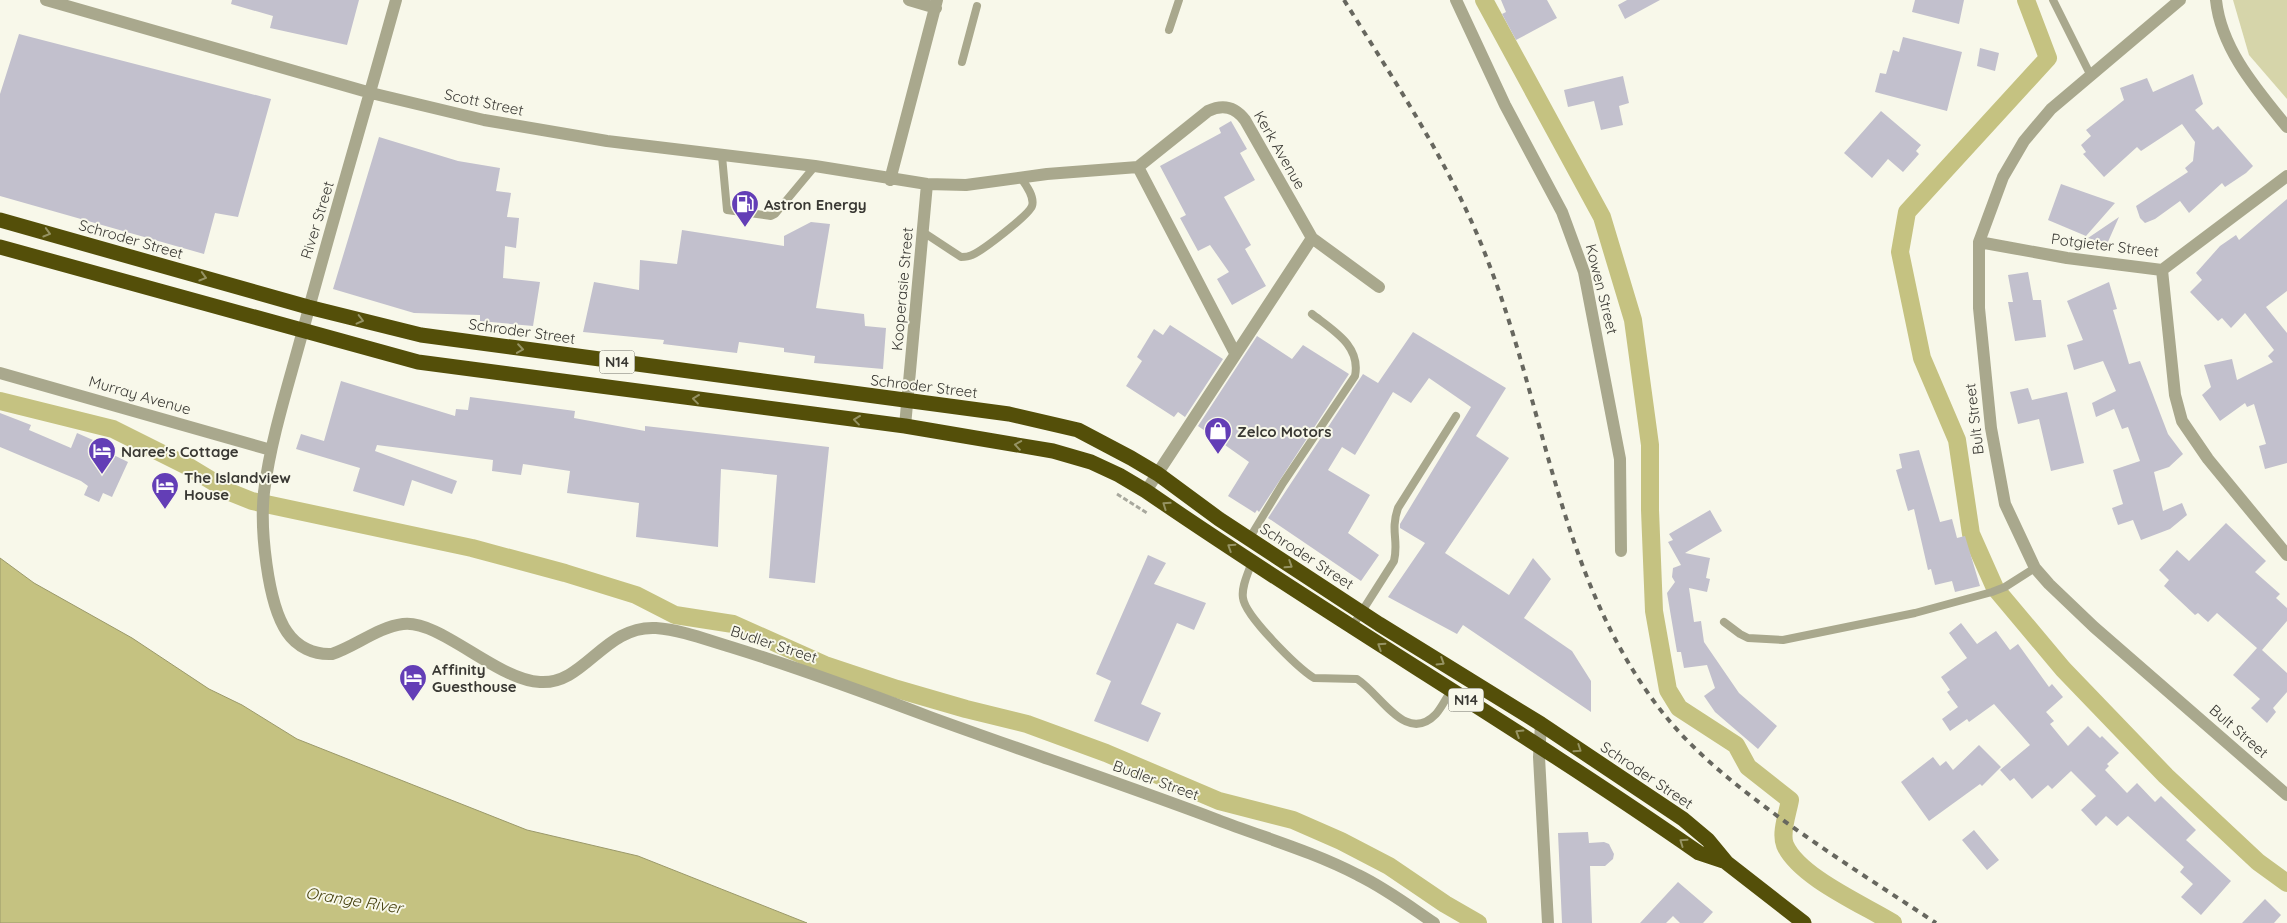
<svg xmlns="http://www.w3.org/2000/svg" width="2287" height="923" viewBox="0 0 2287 923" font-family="Quicksand,sans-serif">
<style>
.park{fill:#d6d5aa}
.water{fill:#c5c281;stroke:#9b996a}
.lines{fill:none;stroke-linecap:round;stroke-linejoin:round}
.canal{stroke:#c5c281;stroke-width:18}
.building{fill:#c2c0cd}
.path{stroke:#a8a89d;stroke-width:3;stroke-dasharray:5 2.5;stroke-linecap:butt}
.lane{stroke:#a9a88d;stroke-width:8}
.street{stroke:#a9a88d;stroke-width:12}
.highway{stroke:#544f09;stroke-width:15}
.rail{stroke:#67675f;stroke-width:4;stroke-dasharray:6 6;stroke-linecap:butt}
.oneway{stroke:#969363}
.labels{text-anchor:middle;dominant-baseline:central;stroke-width:4;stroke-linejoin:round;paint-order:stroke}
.shield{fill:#f8f8ea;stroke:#72726a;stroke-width:1}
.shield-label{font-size:14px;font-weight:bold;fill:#393833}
.street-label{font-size:15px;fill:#393833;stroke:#f8f8ea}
.poi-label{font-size:15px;font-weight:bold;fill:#393833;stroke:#f8f8ea;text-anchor:start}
.water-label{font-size:16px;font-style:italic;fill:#474311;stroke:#f8f8ea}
</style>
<rect width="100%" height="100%" fill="#f8f8ea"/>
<!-- park -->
<path class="park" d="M2233,0H2287V99L2249,55Z"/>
<!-- water -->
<path class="water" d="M0,558L34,583L132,638L209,689L242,705L297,739L527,830L638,856L807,923H0Z"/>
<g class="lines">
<!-- canal -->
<path class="canal" d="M1484,0L1602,217L1633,320L1650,445V510L1654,611L1668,690L1679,708L1736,745L1748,767L1790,800C1788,812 1780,833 1785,845C1799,877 1864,905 1893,923
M2026,0L2048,58L1907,212L1900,252L1922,358L1957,440L1971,534L1995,588L2063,669L2166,776L2258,862L2287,883
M0,401L113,429L189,467L232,493L252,501L472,548L565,573L636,595L675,615L733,624L825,665L897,689L966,709L1027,724L1106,753L1219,801L1293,820L1341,841L1389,866L1445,904L1478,923"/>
</g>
<!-- building -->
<path class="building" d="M232,0H359L347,45L270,28L273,16L231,4Z
M1501,0H1547L1557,18L1516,40L1502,14L1506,12Z
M1627,0H1660L1625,19L1618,5Z
M1915,0H1964L1959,24L1912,12Z
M19,34L271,99L238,217L215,213L204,254L0,196V94Z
M1903,37L1962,52L1947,111L1875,92L1880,73L1886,74L1893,50L1899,52Z
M1980,48L1999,53L1995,71L1977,66Z
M2193,74L2203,104L2195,110L2213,130L2218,126L2253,166L2246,173L2225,187L2222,183L2189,213L2180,201L2155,219L2145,223L2140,218L2136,206L2188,172L2185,168L2193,161L2195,142L2182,124L2141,151L2137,147L2104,177L2083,154L2086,152L2081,145L2091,136L2086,130L2124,100L2120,88L2147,78L2153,92Z
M1623,76L1629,103L1619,106L1623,125L1601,130L1594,101L1568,107L1564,90Z
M1881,111L1921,145L1916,151L1919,154L1903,172L1888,159L1872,178L1844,153Z
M1231,121L1247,149L1240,153L1255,180L1224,197L1251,245L1245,249L1266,286L1232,305L1217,279L1229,272L1210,245L1198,251L1180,218L1186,215L1160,166L1221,133L1219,128Z
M379,137L458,161L500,168L496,191L511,193L507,217L519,218L516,248L505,246L503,278L540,282L533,326L480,321V315L414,313L333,289Z
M2061,184L2115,203L2086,236L2048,220Z
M2287,199V291L2266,307L2287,333V463L2265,469L2259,446L2266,444L2254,404L2247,407L2245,403L2220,421L2202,395L2211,387L2204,365L2232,359L2237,380L2273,362L2268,356L2274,350L2245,313L2231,328L2222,318L2218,321L2190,292L2202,280L2196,273L2220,246L2236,235L2239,240Z
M2119,217L2107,244L2088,238Z
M811,222L830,224L816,308L864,314L865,326L886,328L883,369L814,363L815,356L784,352V348L739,342L737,353L663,344L664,340L583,332L594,282L639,290L640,260L677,264L682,230L784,246V236Z
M2028,272L2033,300H2041L2046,337L2015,341L2008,302H2013L2008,275Z
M2109,282L2117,309L2113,310L2129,364L2140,361L2168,434L2183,454L2169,467L2154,472L2163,511L2182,503L2187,515L2170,529L2141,540L2133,520L2118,525L2112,508L2123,504L2113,470L2140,461L2128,427L2122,429L2114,409L2096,417L2092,403L2116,391L2103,361L2074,370L2067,345L2083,340L2067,301Z
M1170,325L1223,359L1185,417L1178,412L1174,417L1126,386L1142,361L1137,357L1154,329L1163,335Z
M1413,332L1506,388L1476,436L1509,458L1445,553L1509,595L1533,558L1551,579L1524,618L1572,651L1591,681V712L1463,625L1457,634L1388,597L1425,543L1400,528V524L1471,407L1429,378L1411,403L1393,392L1355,455L1342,447L1328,470L1370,495L1348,533L1379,555L1361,581L1268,518L1363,374L1378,383Z
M1257,336L1292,359L1303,345L1349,374L1259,512L1257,510L1255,513L1228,496L1249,462L1198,426Z
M341,381L455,416L456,409L468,410L470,397L575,411L574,418L645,431V426L829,447L815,583L769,578L777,475L721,469L718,547L636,537L639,503L567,493L570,471L523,464L521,475L492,471L493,460L377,445L375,451L457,481L452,494L412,480L404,506L353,491L360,468L296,449L301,434L324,441Z
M2028,388L2032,400L2067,392L2084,463L2051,471L2039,419L2018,424L2010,392Z
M0,413L31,425L29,430L71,448L77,433L93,440L91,444L128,462L112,497L103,493L99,502L84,495L88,486L81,481L0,447Z
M1919,450L1940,522L1952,519L1957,538L1965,536L1980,586L1955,592L1952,581L1935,585L1931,569L1928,570L1914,509L1908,511L1896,470L1902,468L1899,454Z
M1710,510L1722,531L1685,553L1710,558L1706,578L1710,579L1707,592L1689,588L1694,622L1701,621L1704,642L1739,693L1777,726L1758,749L1715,712L1704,696L1715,688L1707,665L1684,668L1681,652H1677L1667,593L1675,582L1672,577L1673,568L1681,565L1668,542L1673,540L1669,534Z
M2226,523L2266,561L2255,572L2280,594L2276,598L2287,608V621L2262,650L2287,673V692L2273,708L2276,712L2267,723L2251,708L2260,699L2233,675L2257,648L2217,613L2208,622L2198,613L2195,615L2164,586L2169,580L2159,570L2177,550L2189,561Z
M1148,555L1166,563L1154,584L1206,603L1194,630L1177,623L1141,704L1161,713L1148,742L1094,721L1111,681L1096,674Z
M1961,623L1977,644L1996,631L2010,650L2018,644L2049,687L2052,684L2063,697L2046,712L2054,721L2050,724L2068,746L2088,726L2100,738L2102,736L2119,753L2107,764L2109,766L2105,770L2127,793L2137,783L2155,802L2161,796L2196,830L2186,840L2231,881L2201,915L2181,897L2193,884L2180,872L2184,867L2128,816L2117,826L2106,816L2096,826L2081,810L2096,796L2071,771L2052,789L2048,785L2032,799L2014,778L2010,781L2000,770L2030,745L1994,704L1969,722L1967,719L1950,731L1942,719L1958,707L1947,692L1950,690L1941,677L1967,658L1949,633Z
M1979,745L2001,767L1982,786L1980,784L1929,821L1901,782L1933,757L1940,766L1946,761L1953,770Z
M1974,830L1999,860L1987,870L1962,840Z
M1588,832L1589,843L1604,842L1609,844L1614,854L1613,859L1605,866H1590L1592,923H1562L1558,833Z
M1678,882L1713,912L1703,923H1680L1673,916L1666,923H1640Z
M2265,899L2281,915L2274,923H2242Z"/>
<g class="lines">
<!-- path -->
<path class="path" d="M1117,494L1147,513"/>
<!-- lane -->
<path class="lane" d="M2053,0L2091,76
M1169,30L1179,0
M962,62L977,6
M722,156L727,210L771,216L775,214L815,166
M923,232L961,257C965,257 968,257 972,255C982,251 1029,215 1032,206C1035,197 1026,185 1021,178
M1249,539L1283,483L1355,376C1361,346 1334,331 1312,314
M1252,561C1249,572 1241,586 1243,598C1245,616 1297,667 1314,678L1357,679C1382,695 1406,745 1436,714C1442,707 1446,698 1451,691
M1724,622L1740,634L1748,638L1783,640L1915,613L1992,592L2005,587L2035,568
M1352,627L1394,561C1399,541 1390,531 1398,508L1456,416"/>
<!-- street -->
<path class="street" d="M46,0L371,93L484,120L607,141L815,166L927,184L966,185L1047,174L1138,167L1235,353
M396,0C365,112 332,222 302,334C288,386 271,438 264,492C260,527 267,603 287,632C297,647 314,655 332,654C356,646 378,627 403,624C439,619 497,680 540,682C585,685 604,625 656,628C682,630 707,640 731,647C799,668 864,692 930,717C1026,752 1123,784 1218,820C1265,838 1314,852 1358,875C1385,888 1409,906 1434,923
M909,0L936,8
M1456,0L1505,105L1562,212L1584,272L1620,459L1621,551
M2180,0L2051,109L2024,141L2003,177L1979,242V308L1991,428L2005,504L2035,568L2049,584L2094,627L2287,795
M2216,0C2221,49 2257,90 2287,127
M1138,167L1208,111C1223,104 1235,107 1245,120L1312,238L1379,287
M890,180L937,0
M1979,242L2067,258L2162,270L2287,176
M2162,270L2175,395L2182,421L2208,459L2287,555
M0,373L271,450
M905,426L927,184
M1146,491L1312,238
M1541,724L1539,757L1548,923"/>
<!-- highway -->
<path class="highway" d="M0,220L308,307L421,335L1009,414L1078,430L1131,458L1158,474L1219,519L1379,624L1541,724L1683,819L1708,840L1727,863L1804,923
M0,247L418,362L905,426L1053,451L1091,462L1119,475L1146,491C1327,616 1518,727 1699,853L1726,862"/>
<!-- rail -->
<path class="rail" d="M1344,0C1397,85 1454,170 1489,264C1546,411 1560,579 1659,708C1692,751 1733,783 1776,815C1828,853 1883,888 1936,923"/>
</g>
<!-- one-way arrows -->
<defs><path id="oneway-chevron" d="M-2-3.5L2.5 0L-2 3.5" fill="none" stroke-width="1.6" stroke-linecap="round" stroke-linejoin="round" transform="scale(1.25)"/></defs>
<g class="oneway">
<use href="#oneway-chevron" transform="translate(47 233) rotate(16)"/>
<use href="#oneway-chevron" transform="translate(203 277) rotate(16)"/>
<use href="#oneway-chevron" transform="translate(360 320) rotate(14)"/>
<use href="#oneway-chevron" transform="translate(520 349) rotate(8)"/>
<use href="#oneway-chevron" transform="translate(696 399) rotate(-173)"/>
<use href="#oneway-chevron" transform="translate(857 420) rotate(-173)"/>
<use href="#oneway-chevron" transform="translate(1018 445) rotate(-171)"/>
<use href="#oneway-chevron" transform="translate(1166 505) rotate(-145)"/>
<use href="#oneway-chevron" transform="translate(1231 547) rotate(-147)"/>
<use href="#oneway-chevron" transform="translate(1289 565) rotate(33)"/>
<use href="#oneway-chevron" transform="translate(1381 646) rotate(-147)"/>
<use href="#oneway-chevron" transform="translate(1441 662) rotate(32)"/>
<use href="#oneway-chevron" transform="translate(1519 733) rotate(-148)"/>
<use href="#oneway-chevron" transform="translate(1578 749) rotate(34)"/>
<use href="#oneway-chevron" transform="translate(1683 842) rotate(-145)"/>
</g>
<!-- icons -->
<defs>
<symbol id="fuel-pin" viewBox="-11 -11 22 30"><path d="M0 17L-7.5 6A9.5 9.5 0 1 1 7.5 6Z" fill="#633eb6" stroke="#f8f8ea"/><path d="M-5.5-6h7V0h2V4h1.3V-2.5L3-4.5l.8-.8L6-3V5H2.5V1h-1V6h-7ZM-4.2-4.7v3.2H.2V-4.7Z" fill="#fff"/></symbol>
<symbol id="shop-pin" viewBox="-11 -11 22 30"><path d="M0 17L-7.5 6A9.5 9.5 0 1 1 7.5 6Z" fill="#633eb6" stroke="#f8f8ea"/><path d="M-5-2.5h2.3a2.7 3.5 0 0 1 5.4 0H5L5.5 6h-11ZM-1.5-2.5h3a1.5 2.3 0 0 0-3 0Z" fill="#fff"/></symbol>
<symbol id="hotel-pin" viewBox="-11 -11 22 30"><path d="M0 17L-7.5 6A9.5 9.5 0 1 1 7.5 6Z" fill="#633eb6" stroke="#f8f8ea"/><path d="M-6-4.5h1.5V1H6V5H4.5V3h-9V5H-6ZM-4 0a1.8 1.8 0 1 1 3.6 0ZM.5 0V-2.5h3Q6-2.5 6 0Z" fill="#fff"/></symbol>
</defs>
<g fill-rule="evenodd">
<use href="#fuel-pin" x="729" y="188" width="32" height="43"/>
<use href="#shop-pin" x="1202" y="415" width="32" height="43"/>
<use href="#hotel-pin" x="86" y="435" width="32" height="43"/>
<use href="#hotel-pin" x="149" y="470" width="32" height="43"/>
<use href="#hotel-pin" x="397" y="662" width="32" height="43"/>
</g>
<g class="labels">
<!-- shield labels -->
<g class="shield">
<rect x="599.5" y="350.5" width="35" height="23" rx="4"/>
<rect x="1448.5" y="688.5" width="35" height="23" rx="4"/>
</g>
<g class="shield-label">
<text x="617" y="362">N14</text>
<text x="1466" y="700">N14</text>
</g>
<!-- street labels -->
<g class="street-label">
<text transform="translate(484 102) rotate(12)">Scott Street</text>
<text transform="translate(1280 150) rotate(60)">Kerk Avenue</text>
<text transform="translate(317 220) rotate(-73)">River Street</text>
<text transform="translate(131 239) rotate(16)">Schroder Street</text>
<text transform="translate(2105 245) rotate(7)">Potgieter Street</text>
<text transform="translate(902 289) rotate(-85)">Kooperasie Street</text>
<text transform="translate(1602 289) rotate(76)">Kowen Street</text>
<text transform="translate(522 331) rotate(8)">Schroder Street</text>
<text transform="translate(924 386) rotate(7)">Schroder Street</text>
<text transform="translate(140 395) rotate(16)">Murray Avenue</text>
<text transform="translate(1974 419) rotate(-97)">Bult Street</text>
<text transform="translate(1307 556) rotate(33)">Schroder Street</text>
<text transform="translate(774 644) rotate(18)">Budler Street</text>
<text transform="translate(2239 731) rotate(41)">Bult Street</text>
<text transform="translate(1647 775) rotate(34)">Schroder Street</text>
<text transform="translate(1156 780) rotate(20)">Budler Street</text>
</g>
<!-- poi labels -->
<g class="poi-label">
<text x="764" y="204">Astron Energy</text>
<text x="1237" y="431">Zelco Motors</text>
<text x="121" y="451">Naree's Cottage</text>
<text x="184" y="477">The Islandview<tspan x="184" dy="17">House</tspan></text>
<text x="432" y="669">Affinity<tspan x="432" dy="17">Guesthouse</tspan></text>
</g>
<!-- water labels -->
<g class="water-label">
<text transform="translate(354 900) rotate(9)">Orange River</text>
</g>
</g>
</svg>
